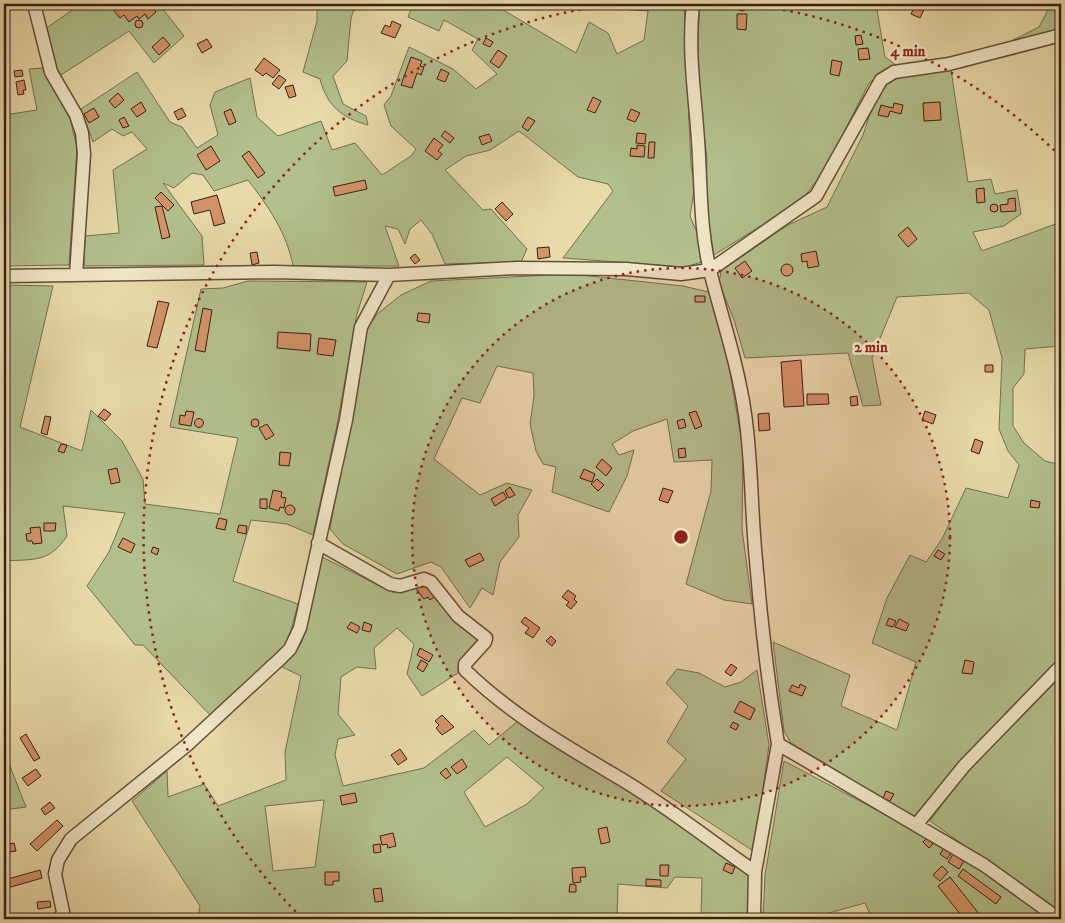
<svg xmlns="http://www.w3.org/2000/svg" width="1065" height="923" viewBox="0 0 1065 923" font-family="'IM FELL DW Pica',serif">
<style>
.green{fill:#b2c08b;stroke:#757051;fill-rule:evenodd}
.building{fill:#d49368;stroke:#382017}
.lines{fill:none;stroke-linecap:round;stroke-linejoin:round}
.minor-casing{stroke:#644e3c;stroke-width:15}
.minor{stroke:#f0e7c7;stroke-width:12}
.ring{fill:none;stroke:#8f2418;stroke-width:2.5;stroke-dasharray:2.5 5}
.centre{fill:#8f2418;stroke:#f0e7c7;stroke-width:2.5}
.ring-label{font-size:15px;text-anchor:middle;font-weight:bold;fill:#8f2418;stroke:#f0e7c7;stroke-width:5;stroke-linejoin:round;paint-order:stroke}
</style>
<rect width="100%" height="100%" fill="#e8daa9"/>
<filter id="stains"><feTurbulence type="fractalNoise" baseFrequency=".004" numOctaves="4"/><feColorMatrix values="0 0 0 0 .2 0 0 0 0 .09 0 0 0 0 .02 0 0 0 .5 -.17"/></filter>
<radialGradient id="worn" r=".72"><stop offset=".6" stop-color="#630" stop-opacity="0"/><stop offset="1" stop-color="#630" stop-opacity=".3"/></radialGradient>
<!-- green -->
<path class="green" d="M81,4H159L184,36L154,63L129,31L61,75L54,65L45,29Z
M317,4H356L351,18L347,61L333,76L343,104L366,116L368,125C342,118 327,106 320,79L303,72L317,21Z
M413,4H493L576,53L589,22L608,33L617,54L644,40L648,11L618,9L619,4H684L691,167L695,184L690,216L698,235L702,262L685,267L563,258L613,191L608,184L578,177L519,131L490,150L466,156L445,170L483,210L491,209L527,249L521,262L445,264L432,234L421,220L410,229L405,244L398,229L385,226L399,266H293C287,233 268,206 248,180L214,191L203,175L192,173L174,188L163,183L202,236L204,265L84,266L85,236L119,233L113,170L147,149L132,132L123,136L112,129L93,142L81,109L137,72L170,122L182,127L197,148L218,135L210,105L215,92L250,78L257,117L278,136L321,121L332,150L355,143L382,175L411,156L416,149L391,126L384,105L391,96L409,47L453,69L476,89L497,74L472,50L478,39L444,20L439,31L408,17Z
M700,4H876L885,57L896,65L869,83L824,171L801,201L714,255L706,205L707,158L699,100L698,39Z
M1051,4H1061V29L1043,35L1013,40L1039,27Z
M42,68L70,119L77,147L69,265L4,266V115L37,110L29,69Z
M951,70L968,182L991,179L995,194L1017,190L1021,214L1004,226L973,232L982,251L1061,222V346L1025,349L1024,374L1013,388V426L1024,443L1045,461L1061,465V660L957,765L915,818L791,743L784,731L773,642L850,675L841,706L897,730L916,662L872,643L887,598L910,555L926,562L942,539L966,488L1008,498L1019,465L1008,451L999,429L1002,358L989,310L969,293L897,297L872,358L881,405L863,406L848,353L745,358L734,320L719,283L721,271L788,225L827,207L863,135L873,105L887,84L898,76Z
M571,274L683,286L709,292L728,361L743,449L742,529L752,604L724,600L686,584L711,491L712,460L674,462L667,419L633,431L612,444L619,455L634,450L627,476L609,512L552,492L556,467L543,464L536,451L530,424L534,396L533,373L497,366L480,403L462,398L434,459L480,495L507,483L532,490L518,515L519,537L500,562L493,595L482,588L470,608L441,567L431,562L397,574L343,544L330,529L367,329L377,314L401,295L431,281Z
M248,281L367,282L357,314L337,425L313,535L287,524L251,520L233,581L298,604L290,634L282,650L212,717L143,645H135L87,586L109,552L125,513L63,506L67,536C49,563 34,559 4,561V285L53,286L20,427L82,451L91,410L122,441L143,479L145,504L220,514L238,438L170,427L201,289L223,288Z
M322,557L394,593L425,586L456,623L480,638L459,661L458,673L422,696L407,674L414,644L397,628L374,648L376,669L357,667L341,677L338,714L355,735L338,739L335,755L343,786L424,768L474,730L489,745L518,721L609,777L752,874L750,919H701L702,878L675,877L667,888L618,884L617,919H198L200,906L132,801L167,771L168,797L204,784L218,806L286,780L285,752L301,676L282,667L302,642ZM507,757L544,788L527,804L485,827L464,792ZM324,800L315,867L273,871L265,806Z
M677,669L699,673L725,687L741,682L757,670L769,745L763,790L752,850L661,791L686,759L667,742L688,706L666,683Z
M1061,673V915L930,821L966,772Z
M4,751L26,807L4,810Z
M784,761L960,854L1048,919H872L865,903L807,919H763L765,875Z"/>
<!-- building -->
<path class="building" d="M738 7a4 4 0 1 1 8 0a4 4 0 1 1-8 0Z
M123,4H126L131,10L139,4H149L156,12L148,19L145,14L139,19L137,16L129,22L124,15L120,18L114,11Z
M916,4L926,5L920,18L911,14Z
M737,14H747L746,30L737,29Z
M135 24a4 4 0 1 1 8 0a4 4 0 1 1-8 0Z
M392,21L401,25L395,38L381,33L385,25L390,27Z
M861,35L863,44L856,45L855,36Z
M163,37L170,45L159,55L152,47Z
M486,38L493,42L490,47L483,44Z
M207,39L212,47L202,53L197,44Z
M868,48L870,59L859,60L858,49Z
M498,50L507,56L499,68L490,62Z
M411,57L422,61L420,66L424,67L421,75L417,73L412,88L401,85Z
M264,58L280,70L273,78L266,73L263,76L255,70Z
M832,60L842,62L839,76L830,74Z
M441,69L449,73L445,82L437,79Z
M22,70L23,76L15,77L14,71Z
M279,75L286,80L279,89L272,84Z
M24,80L26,90H23L24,94L18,95L16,82Z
M293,85L296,96L289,98L285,87Z
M118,93L124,100L115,108L109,101Z
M8,95L10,104L4,106V96Z
M593,97L601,101L595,113L587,110Z
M141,102L146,111L137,117L131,109Z
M940,102L941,120L924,121L923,103Z
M894,103L903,105L901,114L890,111L888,117L878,115L881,105L893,108Z
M94,108L99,117L89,123L84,114Z
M182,108L186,116L178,120L174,112Z
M231,109L236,122L229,125L224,112Z
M631,109L640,113L635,122L627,119Z
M124,117L129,126L123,128L119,120Z
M528,117L535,121L528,131L522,127Z
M445,131L454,138L450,143L441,136Z
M637,133L646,134L645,144L636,143Z
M489,134L492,141L482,145L479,137Z
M434,138L443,145L438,151L442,154L437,160L425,151Z
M649,142H655L654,158H648Z
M637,145L645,146L644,157L630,156L631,148L637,149Z
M211,146L220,161L206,170L197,155Z
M249,151L265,173L258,178L242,156Z
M365,180L367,189L335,196L333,187Z
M984,188L985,202L977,203L976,189Z
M161,192L174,205L168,211L155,198Z
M217,195L225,223L214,226L210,210L194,214L191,202Z
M1015,198L1016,211L1001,212L1000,205L1008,204V199Z
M502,202L513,214L506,221L495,209Z
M990 208a4 4 0 1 1 8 0a4 4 0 1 1-8 0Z
M162,206L170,237L162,239L155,207Z
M908,227L917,239L908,247L898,235Z
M549,247L550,257L538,259L537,248Z
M816,251L819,266L808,268L807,261L802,262L801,254Z
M257,252L259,263L252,265L250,253Z
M415,254L420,260L415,264L410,258Z
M745,261L752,271L742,278L735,268Z
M781 270a6 6 0 1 1 12 0a6 6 0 1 1-12 0Z
M695,296H705V302H695Z
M158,301L169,303L157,348L147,346Z
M203,308L212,310L205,352L195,350Z
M418,313L430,314L429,323L417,321Z
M278,332L311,334L310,351L277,348Z
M319,338L336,340L333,356L317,354Z
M801,360L804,406L784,407L781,362Z
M985,365H993V372H985Z
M807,394H828L829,404L807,405Z
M857,396L858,405L851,406L850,397Z
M104,409L111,414L105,421L98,416Z
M186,411L194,412L191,426L179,424L180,415L185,416Z
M696,411L702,426L695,429L689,413Z
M925,411L936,415L933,424L922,420Z
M769,413L770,430L759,431L758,414Z
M45,416L51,417L47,435L41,433Z
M194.5 423a4.5 4.5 0 1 1 9 0a4.5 4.5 0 1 1-9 0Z
M251 423a4 4 0 1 1 8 0a4 4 0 1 1-8 0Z
M684,419L686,427L679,429L677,421Z
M267,424L274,435L266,440L259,428Z
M975,439L983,442L979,454L971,451Z
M61,444L67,445L64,453L58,451Z
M685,448L686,457L679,458L678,449Z
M280,452L291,453L289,466L279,465Z
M602,459L612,468L606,476L596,467Z
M117,468L120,482L111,484L108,470Z
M584,469L595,474L592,482L580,478Z
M597,479L604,485L598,491L591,484Z
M510,487L515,495L509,498L505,491Z
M663,488L673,491L668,503L659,500Z
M273,490L282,492L281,497L286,498L284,508L280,507L279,511L269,508Z
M503,492L507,498L495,506L491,499Z
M260,499H267V509L260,508Z
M1031,500L1040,502L1039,508L1030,507Z
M285 510a5 5 0 1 1 10 0a5 5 0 1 1-10 0Z
M219,518L227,520L225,530L216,528Z
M44,523H56L55,531H44Z
M239,525L247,526L246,534L237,532Z
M40,527L42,543L33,544L32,541H27L26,534L31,533L30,528Z
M123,538L135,544L131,553L118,547Z
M153,547L159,549L157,555L151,552Z
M938,550L945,554L941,560L934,556Z
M480,553L484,560L469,567L465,560Z
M417,582L422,588L427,583L437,595L430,600L428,597L424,599L413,585Z
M568,590L576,596L574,599L577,602L571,609L566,605L569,602L562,597Z
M525,617L540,628L533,638L525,633L529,628L521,622Z
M889,618L896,621L893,627L886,625Z
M899,619L909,624L906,631L895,627Z
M351,622L360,627L357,633L347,628Z
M364,622L372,625L370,632L362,630Z
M551,636L556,641L552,646L546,641Z
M420,648L433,655L429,662L417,655Z
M421,660L428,664L423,672L417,668Z
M965,660L974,662L972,674L962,673Z
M731,664L737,668L731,676L725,672Z
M800,684L806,687L802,696L789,691L792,685L799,688Z
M740,701L755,709L750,720L734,712Z
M442,715L454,727L442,735L436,728L439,725L435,721Z
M733,722L739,725L736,730L730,727Z
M26,734L40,758L34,761L20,738Z
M400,749L407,759L398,765L391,755Z
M462,759L467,767L457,774L451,767Z
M446,768L451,775L446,779L440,773Z
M36,769L41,776L28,786L22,778Z
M886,791L894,794L890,801L883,798Z
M355,793L357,802L342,805L340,796Z
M50,802L55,808L45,815L41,809Z
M57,820L63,826L37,851L30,844Z
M607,827L610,842L601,844L598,829Z
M393,833L396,846L388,848L387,844L382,845L380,836Z
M927,838L933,844L929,848L923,842Z
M14,843L16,851L4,853V845Z
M380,844L381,852L374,853L373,845Z
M944,848L951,853L947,859L940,854Z
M953,854L964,861L959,869L948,862Z
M726,863L735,867L732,874L723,870Z
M660,865H669L668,876H660Z
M942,866L948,872L940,881L933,875Z
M585,867L586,877H580L581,882L573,883L572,868Z
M963,869L1001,897L996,904L958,876Z
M40,870L42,878L4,889V880Z
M325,872H339V881H333V885H325Z
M950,877L983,919H964L938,886Z
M646,879L661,880V886H646Z
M570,884L576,885V892H569Z
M381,888L383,901L375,902L373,889Z
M50,901L51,907L38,909L37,902Z"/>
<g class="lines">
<defs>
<path id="minor" d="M34,4L51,72L76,115L82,133L84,154L76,275
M693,4C687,56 697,106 699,158C701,196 701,233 710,271C722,318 738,365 745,414C752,462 751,511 756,560C761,622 768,683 778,744L984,865L1059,919
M4,276L275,272L389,275L516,268L626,269L681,274L710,270L816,196L881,80L894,72L949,64L1061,35
M318,543L390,584L400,586L424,579L431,582L458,616L486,638L485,642L465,664V670C508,712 560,743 611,773C661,802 708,839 755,872
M917,824L964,766L1061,666
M60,919L63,912L55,874L58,860L71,839L187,745L281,658L290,649L300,628L346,420L361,327L389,275
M754,919L755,872L778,744"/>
</defs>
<!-- minor casing -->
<use href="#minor" class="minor-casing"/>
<!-- minor -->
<use href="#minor" class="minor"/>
</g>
<!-- distance rings -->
<circle cx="681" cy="537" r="269" fill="#8f2418" fill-opacity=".12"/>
<g class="ring">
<circle cx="681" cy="537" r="269"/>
<path d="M301 917A537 537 0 0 1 616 4M746 4A537 537 0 0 1 1061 157"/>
</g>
<circle cx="681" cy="537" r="8" class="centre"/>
<g class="ring-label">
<text x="908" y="56">4 min</text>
<text x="871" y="352">2 min</text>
</g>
<!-- margin -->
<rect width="1065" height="923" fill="none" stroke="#e8daa9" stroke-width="20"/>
<rect x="5" y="5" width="1055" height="913" fill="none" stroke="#382017" stroke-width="2.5"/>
<rect x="10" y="10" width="1045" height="903" fill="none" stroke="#382017"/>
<rect width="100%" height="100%" filter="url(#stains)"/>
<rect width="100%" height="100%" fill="url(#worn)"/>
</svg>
